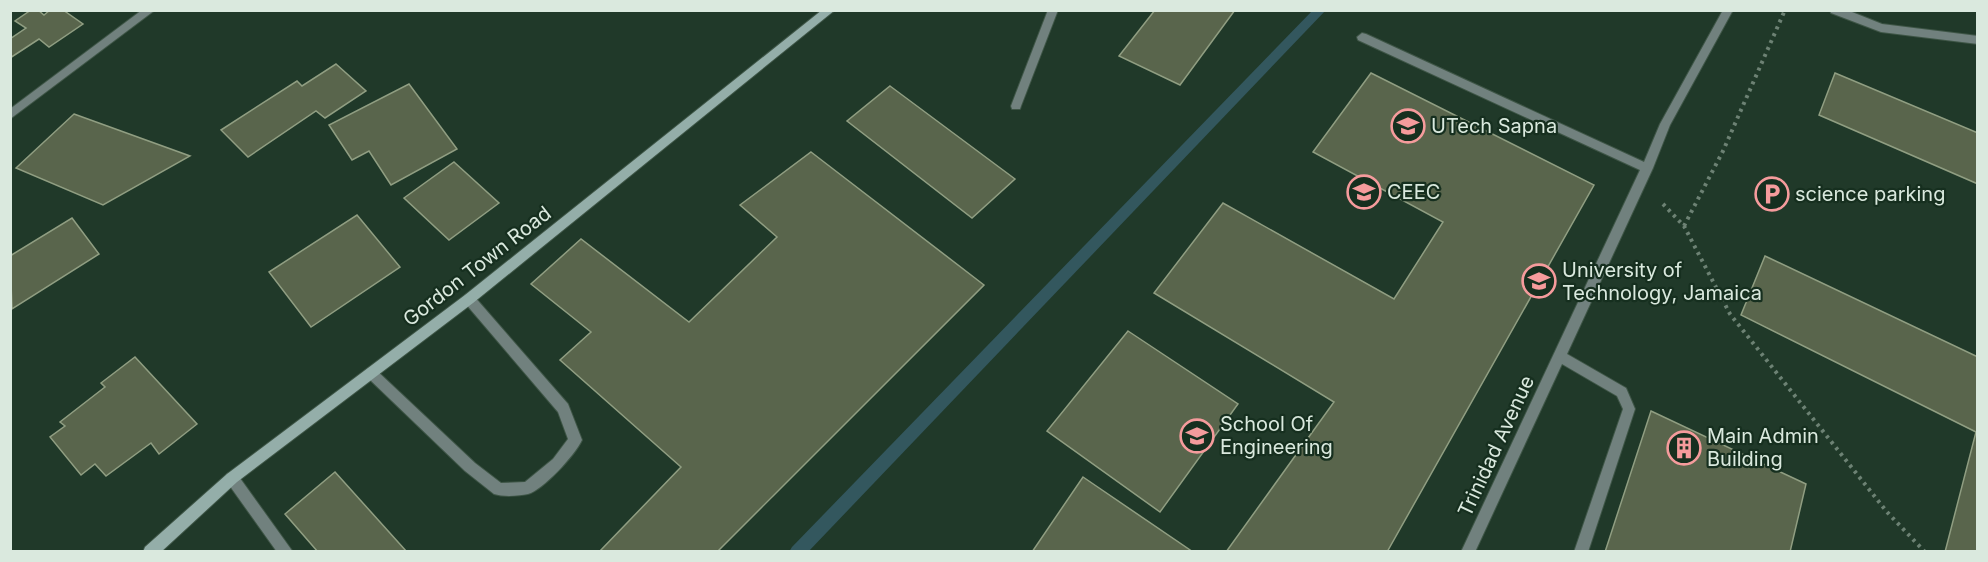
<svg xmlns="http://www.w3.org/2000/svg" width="1988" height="562" viewBox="0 0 1988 562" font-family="Inter,sans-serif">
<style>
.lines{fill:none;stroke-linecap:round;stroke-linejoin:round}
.stream{fill:#33575e;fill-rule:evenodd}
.building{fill:#59654c;stroke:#909e82;stroke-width:1.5}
.lane-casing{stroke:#3e5546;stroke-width:2}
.street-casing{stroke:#3e5546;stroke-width:2}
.secondary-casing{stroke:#3e5546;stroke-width:2}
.path{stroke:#6d8274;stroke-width:4;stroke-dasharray:3 4.5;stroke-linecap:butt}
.lane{fill:#71817e;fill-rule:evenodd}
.street{fill:#71817e;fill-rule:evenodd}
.secondary{fill:#94aea9;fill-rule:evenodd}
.labels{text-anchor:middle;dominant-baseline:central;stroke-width:4.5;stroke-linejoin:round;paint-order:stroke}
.poi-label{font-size:20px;fill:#dae9de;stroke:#162f1f;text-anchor:start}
.street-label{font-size:20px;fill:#dae9de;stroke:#162f1f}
</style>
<rect width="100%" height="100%" fill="#203929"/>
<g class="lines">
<!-- stream -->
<path class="stream" d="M1313,10H1326L808,552H789L792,547Z"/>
</g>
<!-- building -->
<path class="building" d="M31,10H38L44,15L50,10H63L83,24L49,47L39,39L10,58V39L26,28L15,21Z
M1155,10H1235L1180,85L1119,56Z
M336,64L366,91L325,118L316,111L248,157L221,130L297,81L302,86Z
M1371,73L1594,185L1387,552H1226L1334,402L1154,293L1223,203L1394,299L1443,222L1313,152Z
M1835,73L1978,133V184L1819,115Z
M409,84L457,149L391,185L369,151L352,160L329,125Z
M890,86L1015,179L972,218L847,121Z
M74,114L190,156L103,205L16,168Z
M811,152L984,285L717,552H599L681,467L560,360L591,332L531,284L581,239L689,322L777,237L740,205Z
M454,162L499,203L449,240L404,198Z
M357,215L400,267L311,327L269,272Z
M72,218L99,254L12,309L10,256Z
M1765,256L1978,357V552H1945L1976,432L1741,315Z
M1128,331L1238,404L1160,512L1047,431Z
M135,357L197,424L159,454L151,443L106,476L95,464L81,475L50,437L65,426L60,422L105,387L101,383Z
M1651,411L1806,484L1790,552H1605Z
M335,472L407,552H318L285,514Z
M1083,477L1193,552H1032Z"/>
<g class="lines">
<defs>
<path id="lane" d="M1048,10H1058L1021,106L1020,109H1012L1011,106Z
M1723,10H1733L1670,125L1653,168L1567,354L1626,388L1635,409L1588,552H1574L1623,409L1617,396L1562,364L1475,552H1461L1640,170L1358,40L1357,37L1362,33L1366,34L1644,162L1660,124Z
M1830,10H1847L1882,24L1978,36V44L1881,32L1831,13Z
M469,294L473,295L568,404L582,440C575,455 543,490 528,494C519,496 503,497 494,494L465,471L367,377L365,373L367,369L371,367L375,369L475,463L501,483L525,482L553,459L568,439L558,412L465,303L463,299L465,295Z
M232,472L237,474L293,552H277L227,482L225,478L227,474Z"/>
<path id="street" d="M142,10H155L10,119V109Z"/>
<path id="secondary" d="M822,10H835L473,303L237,482L161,552H143L145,547L227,474L465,295Z"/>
</defs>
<!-- lane casing -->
<use href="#lane" class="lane-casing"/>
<!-- street casing -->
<use href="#street" class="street-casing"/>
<!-- secondary casing -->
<use href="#secondary" class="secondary-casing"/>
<!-- path -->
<path class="path" d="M1663,204L1684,226L1730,314L1887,512L1925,552
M1684,226L1723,151L1785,10"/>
<!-- lane -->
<use href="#lane" class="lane"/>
<!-- street -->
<use href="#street" class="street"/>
<!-- secondary -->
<use href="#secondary" class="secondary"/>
</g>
<!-- icons -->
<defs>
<symbol id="school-ring" viewBox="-11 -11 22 22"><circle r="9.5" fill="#162f1f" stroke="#f59b9c" stroke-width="1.5"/><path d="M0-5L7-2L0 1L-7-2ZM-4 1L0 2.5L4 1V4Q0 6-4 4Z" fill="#f59b9c"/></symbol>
<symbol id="parking-ring" viewBox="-11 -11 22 22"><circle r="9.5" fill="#162f1f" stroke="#f59b9c" stroke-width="1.5"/><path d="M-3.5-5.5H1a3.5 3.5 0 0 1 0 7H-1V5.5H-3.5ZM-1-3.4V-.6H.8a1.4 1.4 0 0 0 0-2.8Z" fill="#f59b9c"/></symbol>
<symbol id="university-ring" viewBox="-11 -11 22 22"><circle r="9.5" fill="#162f1f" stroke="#f59b9c" stroke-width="1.5"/><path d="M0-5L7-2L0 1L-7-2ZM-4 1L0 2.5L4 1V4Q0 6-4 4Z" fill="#f59b9c"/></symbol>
<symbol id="building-ring" viewBox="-11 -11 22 22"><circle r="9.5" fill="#162f1f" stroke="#f59b9c" stroke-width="1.5"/><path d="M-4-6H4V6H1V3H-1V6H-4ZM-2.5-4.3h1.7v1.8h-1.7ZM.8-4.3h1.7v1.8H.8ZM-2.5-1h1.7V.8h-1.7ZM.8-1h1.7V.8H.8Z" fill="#f59b9c"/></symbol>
</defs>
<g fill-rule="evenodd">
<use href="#school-ring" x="1389" y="107" width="38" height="38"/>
<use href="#school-ring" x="1345" y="173" width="38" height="38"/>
<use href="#parking-ring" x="1753" y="175" width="38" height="38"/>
<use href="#university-ring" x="1520" y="262" width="38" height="38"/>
<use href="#school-ring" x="1178" y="417" width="38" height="38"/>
<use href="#building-ring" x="1665" y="429" width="38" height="38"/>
</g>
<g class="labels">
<!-- poi labels -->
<g class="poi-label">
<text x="1431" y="126">UTech Sapna</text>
<text x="1387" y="192">CEEC</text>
<text x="1795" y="194">science parking</text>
<text x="1562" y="270">University of<tspan x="1562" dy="23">Technology, Jamaica</tspan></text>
<text x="1220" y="424">School Of<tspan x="1220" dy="23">Engineering</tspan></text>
<text x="1707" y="436">Main Admin<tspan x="1707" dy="23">Building</tspan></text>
</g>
<!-- street labels -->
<g class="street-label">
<text transform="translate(477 266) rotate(-38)">Gordon Town Road</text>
<text transform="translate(1496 446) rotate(-65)">Trinidad Avenue</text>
</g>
</g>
<!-- border -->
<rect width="1988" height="562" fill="none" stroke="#dae9de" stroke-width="24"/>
</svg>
